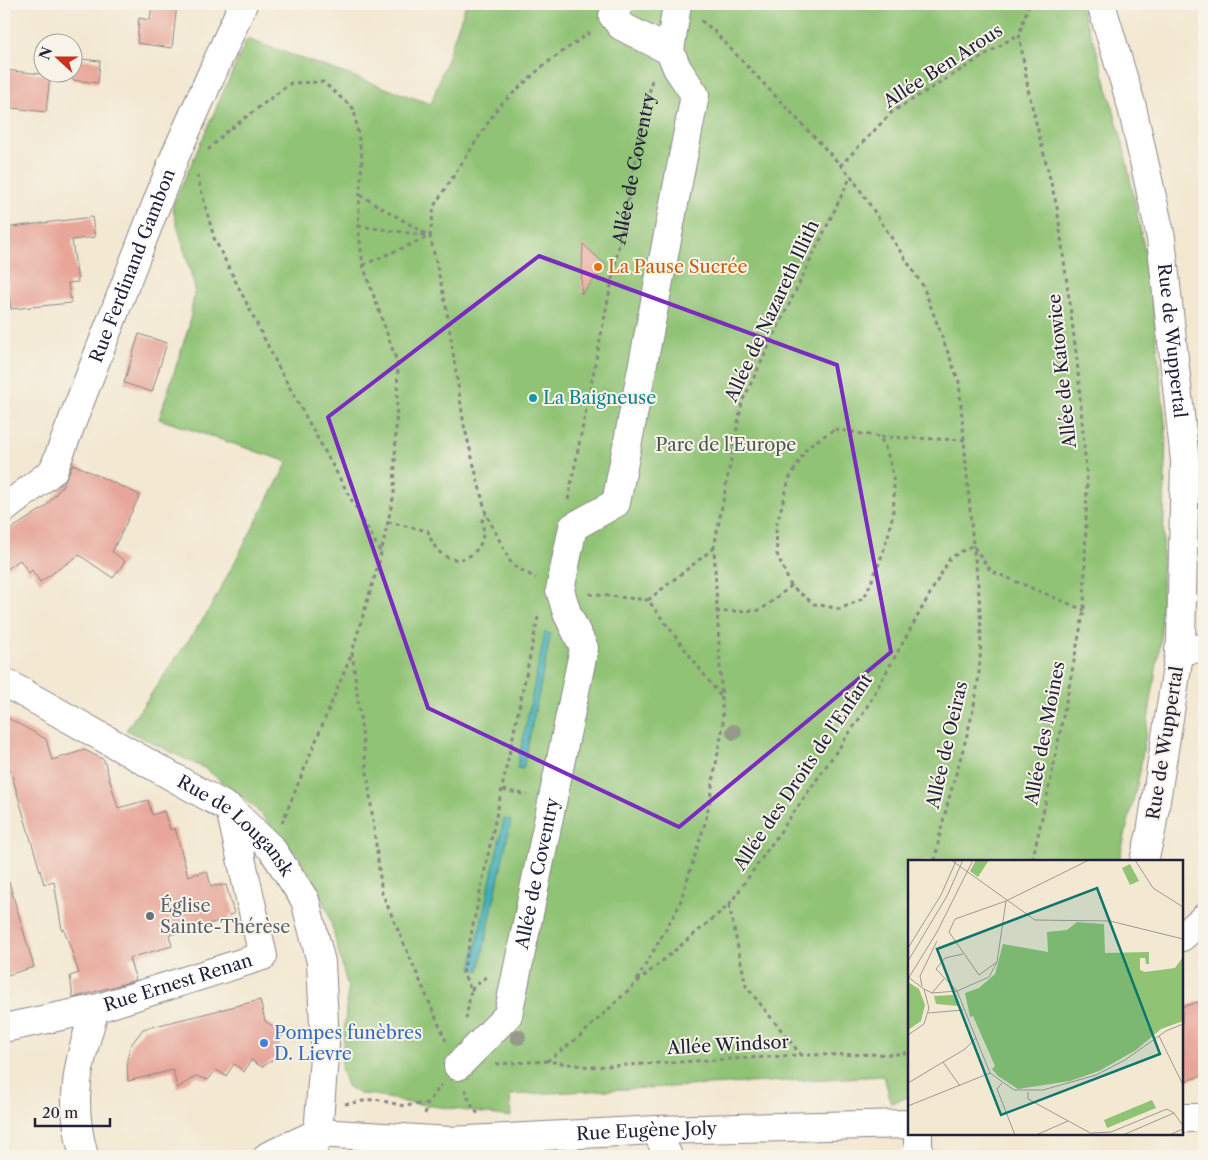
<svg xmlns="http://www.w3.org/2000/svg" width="1208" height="1160" viewBox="0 0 1208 1160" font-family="'Libre Caslon Text',serif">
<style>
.green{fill:#90c374;stroke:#597258}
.water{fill:#3fb0b7;stroke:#306979}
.building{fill:#e7a699}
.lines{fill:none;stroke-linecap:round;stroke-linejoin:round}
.minor-casing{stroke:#8a8586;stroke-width:30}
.path{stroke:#8a8586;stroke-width:3;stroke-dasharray:4 4;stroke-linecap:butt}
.minor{stroke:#fff;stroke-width:28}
.tree{fill:#959a8a}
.marked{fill:none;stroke:#7b2cbf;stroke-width:4;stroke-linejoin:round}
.food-dot{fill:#e8710a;stroke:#f7f3e8;stroke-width:2}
.culture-dot{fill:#0f9aa8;stroke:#f7f3e8;stroke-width:2}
.worship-dot{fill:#6b7280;stroke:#f7f3e8;stroke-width:2}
.shop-dot{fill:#3f7fe0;stroke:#f7f3e8;stroke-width:2}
.labels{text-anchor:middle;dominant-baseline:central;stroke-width:4;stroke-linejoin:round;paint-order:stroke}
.street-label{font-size:18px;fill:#22223b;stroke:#f7f3e8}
.food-label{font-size:18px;fill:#c56008;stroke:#f7f3e8;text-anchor:start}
.culture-label{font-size:18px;fill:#0d838f;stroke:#f7f3e8;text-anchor:start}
.park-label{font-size:18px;fill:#485a4f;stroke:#f7f3e8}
.worship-label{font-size:18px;fill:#5b616d;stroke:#f7f3e8;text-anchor:start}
.shop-label{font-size:18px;fill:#366cbe;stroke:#f7f3e8;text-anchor:start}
.inset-road{fill:none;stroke:#9f9996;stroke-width:1}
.view{fill:#0f766e;fill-opacity:0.15;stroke:#0f766e;stroke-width:2.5}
.inset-edge{fill:none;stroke:#22223b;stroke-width:2.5}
</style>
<rect width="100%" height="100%" fill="#f7f3e8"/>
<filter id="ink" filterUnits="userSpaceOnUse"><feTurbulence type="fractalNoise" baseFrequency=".02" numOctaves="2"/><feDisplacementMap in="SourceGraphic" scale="10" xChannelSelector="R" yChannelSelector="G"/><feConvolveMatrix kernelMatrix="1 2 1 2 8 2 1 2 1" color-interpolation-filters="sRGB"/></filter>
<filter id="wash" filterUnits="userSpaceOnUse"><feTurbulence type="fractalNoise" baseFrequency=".0096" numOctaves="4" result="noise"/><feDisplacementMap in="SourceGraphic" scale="20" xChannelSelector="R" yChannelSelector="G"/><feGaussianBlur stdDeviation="1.12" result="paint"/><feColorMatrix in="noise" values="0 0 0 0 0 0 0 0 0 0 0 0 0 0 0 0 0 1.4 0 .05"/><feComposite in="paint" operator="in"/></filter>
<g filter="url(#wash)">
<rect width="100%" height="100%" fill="#f3e8d2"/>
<!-- green -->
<path class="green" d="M466,4H1079L1096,48L1123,144L1150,277L1166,431L1161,639L1139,776L1119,861H909V1097L891,1103L884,1076L510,1095L511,1117L405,1102L375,1095L359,1094L347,1086L341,1068L348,988L328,912L298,856L255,808L206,769L126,730L208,612L288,462L159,419L189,326L195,288L172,207L247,39L431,104Z"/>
<!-- water -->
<path class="water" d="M545,632L551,634L523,769L517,768Z
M504,819L511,820L479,971L471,969Z"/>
<g id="blocks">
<!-- building -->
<path class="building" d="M152,4H177L172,48L137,43L139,18L150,20Z
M72,58L100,61L98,83L72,80Z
M4,70L50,75L46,112L4,107Z
M92,217L95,237L72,240L78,282L68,283L71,303L11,309L4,252V228Z
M583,244L607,266L581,294Z
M139,334L167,343L152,392L124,383Z
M73,464L140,495L112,552L125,561L113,578L79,555L40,582L32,570L29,573L20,560L4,571V534L45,507L61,488Z
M4,716L46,739L52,760L85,750L104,760L118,808L148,800L152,815L164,811L170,830L175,828L188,876L207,871L211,886L226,885L234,914L229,915L230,918L169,935L172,946L129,958L136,980L73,998L70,976L79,973L64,929L62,930L54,881L44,884L9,766L4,763Z
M9,882L34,967L4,976V883Z
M260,1000L265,1021L283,1033L274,1059L262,1067L251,1060L244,1072L234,1064L226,1076L216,1070L208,1080L196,1076L177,1088L173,1070L128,1081L127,1059L131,1045L143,1029Z
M1204,1000V1075L1182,1082V1007Z"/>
</g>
</g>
<g filter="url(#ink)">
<use href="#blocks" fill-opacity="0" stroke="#8a8586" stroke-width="1"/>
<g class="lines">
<defs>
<g id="minor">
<path d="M619,4L613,16L621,26L670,51"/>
<path id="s2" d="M1101,4L1132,107L1161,238L1185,461L1181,642L1151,832L1144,861"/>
<path id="s3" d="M4,509L53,471L175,156L243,4"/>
<path d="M1179,650L1204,648"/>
<path id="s4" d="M4,682L230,809L272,849L305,900L321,962L325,1044L318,1133L313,1150"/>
<path d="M1182,937L1204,918"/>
<path id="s5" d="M4,1028L95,1009L263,956L230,809"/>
<path id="s6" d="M458,1066L508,1015L584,648L567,613L560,590L573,527L616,503L695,95L677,68L670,51L677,4"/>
<path d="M1182,1118H1204"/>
<path d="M656,1130L668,1156"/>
<path d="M918,1134V1156"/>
<path d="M84,1156C68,1099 78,1064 95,1009"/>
<path id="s7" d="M268,1156L318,1133L450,1141L656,1130L909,1124"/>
</g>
</defs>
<!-- minor casing -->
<use href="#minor" class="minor-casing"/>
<!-- path -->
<g class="path">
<path d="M1029,4L1019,34L1029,94L1057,207L1077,360L1087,480L1084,610L1050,783L1032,861"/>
<path d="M208,150L225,133L291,83L323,82L354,109L362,158L358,226L363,265L398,365L394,494L379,562L352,652L382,893L446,1041"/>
<path d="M840,166L892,112L1019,34"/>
<path d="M197,175L214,238L281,372L381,553"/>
<path d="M360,195L428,235"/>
<path d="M358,226L430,236L446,306L464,425L486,514L512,565L536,578"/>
<path d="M363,265L430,236L434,206L499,106L544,65L593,30"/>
<path d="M835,429L880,437C909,492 888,546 864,598L840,609L814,604L791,586L777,554L776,527L789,479L808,446Z"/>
<path d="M881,437L965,440"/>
<path id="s1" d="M568,500L652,79"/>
<path d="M388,522L428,531C442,580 492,558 482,521L486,514"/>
<path d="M974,547L991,571L1084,610"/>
<path d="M714,548L648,600L721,697"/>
<path d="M589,594L648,600"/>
<path d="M716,612L761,610L791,586"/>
<path d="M503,790L527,795"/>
<path d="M282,823L352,653"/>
<path d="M935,861C943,808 963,758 974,705C985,653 981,598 973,545"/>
<path d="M729,905L746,986L801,1055"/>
<path d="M637,980L679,906L706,820L723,725L714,548L742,402L851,176"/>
<path d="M471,990L487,976"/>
<path d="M466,1019L471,990L463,973L539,613"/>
<path d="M547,1061L579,1037L636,983L729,905L864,712L950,558L973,545L959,382L923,286L851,176L712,29L700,20"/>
<path d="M496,1064L547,1061L591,1067L801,1055L903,1054L909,1051"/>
<path d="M465,1089L470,1103L478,1114"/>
<path d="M345,1104L375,1099L404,1106L428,1103"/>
<path d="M425,1114L428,1103L441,1085"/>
</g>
<!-- minor -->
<use href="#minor" class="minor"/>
</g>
<!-- trees -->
<g class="tree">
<circle cx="734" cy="732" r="8"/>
<circle cx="518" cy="1037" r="8"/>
</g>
</g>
<!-- marked area -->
<path class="marked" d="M539,256L837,365L891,652L679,827L428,708L328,417Z"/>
<!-- markers -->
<circle class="food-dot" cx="598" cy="267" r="5"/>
<circle class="culture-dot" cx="533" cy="398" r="5"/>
<circle class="worship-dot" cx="150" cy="916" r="5"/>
<circle class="shop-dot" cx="264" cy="1043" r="5"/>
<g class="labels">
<!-- street labels -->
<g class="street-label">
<text transform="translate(943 66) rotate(-33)">Allée Ben Arous</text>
<text stroke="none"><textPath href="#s1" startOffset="338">Allée de Coventry</textPath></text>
<text stroke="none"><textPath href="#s3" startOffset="282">Rue Ferdinand Gambon</textPath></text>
<text transform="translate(772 311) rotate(-65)">Allée de Nazareth Illith</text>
<text stroke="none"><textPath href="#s2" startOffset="345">Rue de Wuppertal</textPath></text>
<text transform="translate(1062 371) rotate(-96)">Allée de Katowice</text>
<text transform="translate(1045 733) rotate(-79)">Allée des Moines</text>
<text transform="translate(1165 743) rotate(-81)">Rue de Wuppertal</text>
<text transform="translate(947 745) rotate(-77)">Allée de Oeiras</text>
<text transform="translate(803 772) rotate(-56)">Allée des Droits de l'Enfant</text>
<text stroke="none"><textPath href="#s4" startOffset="274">Rue de Lougansk</textPath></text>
<text stroke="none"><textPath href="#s6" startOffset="216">Allée de Coventry</textPath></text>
<text stroke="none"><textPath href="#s5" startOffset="180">Rue Ernest Renan</textPath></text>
<text transform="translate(728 1045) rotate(-3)">Allée Windsor</text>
<text stroke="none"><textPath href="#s7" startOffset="384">Rue Eugène Joly</textPath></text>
</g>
<!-- food labels -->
<g class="food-label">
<text x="608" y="267">La Pause Sucrée</text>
</g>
<!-- culture labels -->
<g class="culture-label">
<text x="543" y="398">La Baigneuse</text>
</g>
<!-- park labels -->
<g class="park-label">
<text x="726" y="445">Parc de l'Europe</text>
</g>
<!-- worship labels -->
<g class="worship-label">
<text x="160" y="906">Église<tspan x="160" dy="21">Sainte-Thérèse</tspan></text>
</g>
<!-- shop labels -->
<g class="shop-label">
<text x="274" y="1033">Pompes funèbres<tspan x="274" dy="21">D. Lievre</tspan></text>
</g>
</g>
<!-- overview -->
<g transform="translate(908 860)">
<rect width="275" height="275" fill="#f3e8d2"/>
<path d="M68,0H81L70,17L62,11ZM222,4L231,21L222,25L214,8ZM169,62L196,64L197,93L241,92V104H238L237,98H232V110L237,112L267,108L275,97V161L253,169L228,190L191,211L162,221L110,229L90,216L84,209L87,206L65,156L62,157L57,133L71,128L87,114L95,84L140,92L139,72L159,70ZM0,122L11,129L17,145L13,161L0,170ZM45,135L51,146L28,144L26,136ZM244,240L248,248L199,268L196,260Z" fill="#90c374"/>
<path class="inset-road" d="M43,0L127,60L202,61L275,79M227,0L245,28L275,47M0,88L33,35L48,1M55,94L37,98L28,109L49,131L82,213L106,230H135L188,215L217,200L258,171L275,164M0,101L39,36L55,0M89,102L71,115L41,72L47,59L98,41L181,0M0,117L16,129L21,148L16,164L0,175M0,119L29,72L65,0M14,126L12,116L29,81M16,129L24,133L49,131L81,117L89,102L98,41M24,133L36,119M20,153L55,150M251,176L275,225M35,202L52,226M0,223L57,189L68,178M94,223L89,229L107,275M120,232V239L186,275M0,246L82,213M184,273L203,272L259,249L266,253M128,275L160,261M215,275L266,253L275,266M261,275L275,269"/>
<path class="view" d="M189,28L252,194L93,255L29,89Z"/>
<rect width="275" height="275" class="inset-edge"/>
</g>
<!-- margin -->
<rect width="1208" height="1160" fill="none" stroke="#f7f3e8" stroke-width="20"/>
<!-- north arrow -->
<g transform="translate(58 58) rotate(291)"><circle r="24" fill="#f7f3e8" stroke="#a29fa3"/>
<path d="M0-4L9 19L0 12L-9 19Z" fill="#c8321e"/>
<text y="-8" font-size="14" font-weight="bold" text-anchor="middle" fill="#22223b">N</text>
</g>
<!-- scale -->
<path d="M35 1118v8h75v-8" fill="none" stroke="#22223b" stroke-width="2.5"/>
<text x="42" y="1118" font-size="15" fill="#22223b" stroke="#f7f3e8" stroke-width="4" paint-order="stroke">20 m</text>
</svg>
